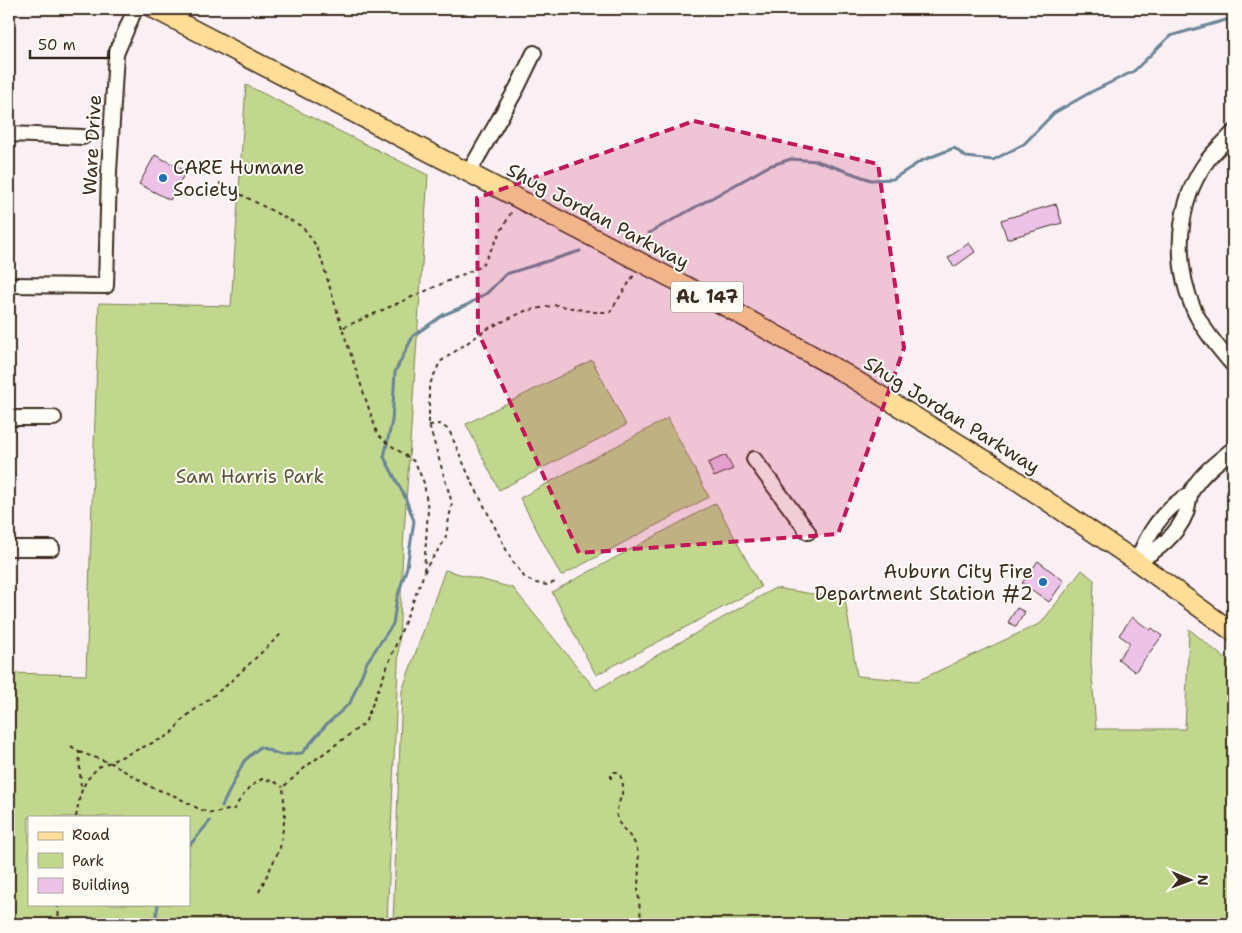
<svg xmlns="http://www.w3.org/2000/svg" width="1242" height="933" viewBox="0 0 1242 933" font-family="'Shantell Sans',sans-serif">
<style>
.green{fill:#c0d78d;stroke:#7e8056;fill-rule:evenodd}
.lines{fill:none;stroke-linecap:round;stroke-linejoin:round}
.stream{stroke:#6a8497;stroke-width:3}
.building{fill:#edc2e9;stroke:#3b2a1e}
.minor-casing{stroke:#3b2a1e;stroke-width:18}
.major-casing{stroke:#3b2a1e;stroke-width:21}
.path{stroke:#3b2a1e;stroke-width:2;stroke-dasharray:4 4;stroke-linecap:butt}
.minor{stroke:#fdfcf7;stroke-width:14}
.major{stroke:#fedd96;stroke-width:18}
.marked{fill:#c2185b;fill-opacity:0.2;stroke:#c2185b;stroke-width:4;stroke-dasharray:10 6;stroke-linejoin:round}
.poi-dot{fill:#1f6fb2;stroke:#fdfcf7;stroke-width:2}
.labels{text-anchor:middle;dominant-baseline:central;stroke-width:4;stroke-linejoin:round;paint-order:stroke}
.shield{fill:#fdfcf7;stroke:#75695f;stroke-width:1}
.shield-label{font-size:18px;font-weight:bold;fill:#3b2a1e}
.street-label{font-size:19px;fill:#3b2a1e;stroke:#fdfcf7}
.poi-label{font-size:19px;fill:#3b2a1e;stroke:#fdfcf7;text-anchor:start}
.park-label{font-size:19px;fill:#5c553a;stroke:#fdfcf7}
</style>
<rect width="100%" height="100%" fill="#faf0f4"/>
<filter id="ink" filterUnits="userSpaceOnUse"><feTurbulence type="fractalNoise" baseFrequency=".02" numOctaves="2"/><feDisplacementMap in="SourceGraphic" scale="10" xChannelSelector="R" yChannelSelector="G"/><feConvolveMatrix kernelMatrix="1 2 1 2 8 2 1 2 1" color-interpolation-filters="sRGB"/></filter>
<g filter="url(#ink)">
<!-- green -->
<path class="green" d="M246,85L428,175L403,548L387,924H9V673L86,675L99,303L231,306ZM29,817H189V904H29Z
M592,360L626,425L499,490L466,424Z
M668,418L709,497L561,576L520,498Z
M716,503L761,587L596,675L552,592Z
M445,570L513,588L596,690L775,588L845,599L857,676L917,681L1041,623L1082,570L1094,580L1091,663L1096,729H1185L1189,629L1233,665V924H393L402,691Z"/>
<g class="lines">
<!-- stream -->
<path class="stream" d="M649,233L769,166L791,159L817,161L871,180L893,179L921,161L954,148L966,157L993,160L1024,144L1054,113L1091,92L1134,71L1170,36L1233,18
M222,806L244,761L260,747L281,755L302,753L326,725L350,703L367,662L393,624L397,598L407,567L414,521L405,497L384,457L392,421L395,372L413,336L443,315L467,305L487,293L506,274L580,251
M189,846L210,821
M155,924L158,904"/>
</g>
<!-- building -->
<path class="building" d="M155,155L186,171L170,200L139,184Z
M1056,204L1062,223L1007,239L1001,220Z
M969,243L975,252L954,267L948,258Z
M726,455L733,469L714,477L708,463Z
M1233,510V523L1227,518Z
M1038,561L1064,581L1049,602L1022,583Z
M1017,608L1025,612L1016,627L1008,622Z
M1132,617L1150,630L1152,628L1162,636L1135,672L1118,659L1130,643L1119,635Z"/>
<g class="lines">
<defs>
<path id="minor" d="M1233,133C1225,142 1214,151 1207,161C1176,203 1173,264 1195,312C1204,331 1219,349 1233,365
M9,134L83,137
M469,172L517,88L534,53
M9,285L106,286L109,172L116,54L135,9
M9,418H54
M754,459L808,532
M9,548H52
M1137,562C1157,550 1177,536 1186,513C1189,504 1188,495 1194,487C1203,472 1220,460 1233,449
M1137,562C1146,536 1163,508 1189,495"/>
<path id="major" d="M154,9L719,303L839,370L997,467L1137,562L1233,632"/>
</defs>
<!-- minor casing -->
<use href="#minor" class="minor-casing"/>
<!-- major casing -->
<use href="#major" class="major-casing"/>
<!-- path -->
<path class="path" d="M219,183L303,227L317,247L321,258L342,328
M429,425L440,424L449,430L469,476L511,559L525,578L536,583L547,585L558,581
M424,571L428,510L424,483L415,462L383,440L377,433L342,328L482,266L512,211
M71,746L79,752L81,789
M79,752L111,763L153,788L173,795L201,810L212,813L234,809C242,796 249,786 262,779L273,781L283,787
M611,779V775L614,772H618C631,791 614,803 617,817C619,828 632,835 636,846C641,859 638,876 638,889C639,901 640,913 642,924
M76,817C80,794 81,783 99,767L170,735L184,718L227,685L282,633
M259,892L280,848L285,816L283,787L308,765L365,723L427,566L445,540L452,503L429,425V386L440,362L487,329L525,311L557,305L593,312H610L634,275
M58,904L59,924"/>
<!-- minor -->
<use href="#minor" class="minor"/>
<!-- major -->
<use href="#major" class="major"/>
</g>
</g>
<!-- marked area -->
<path class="marked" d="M694,121L878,164L904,348L838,534L579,553L478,332L477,198Z"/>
<!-- markers -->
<g class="poi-dot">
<circle cx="163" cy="178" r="5"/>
<circle cx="1043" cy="582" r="5"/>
</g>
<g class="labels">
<!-- shield labels -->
<rect class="shield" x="671" y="281.5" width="72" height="31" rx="4"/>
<g class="shield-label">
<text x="707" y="297">AL 147</text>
</g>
<!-- street labels -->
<g class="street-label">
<text transform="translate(92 145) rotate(-87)">Ware Drive</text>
<text transform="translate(598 216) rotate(28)">Shug Jordan Parkway</text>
<text transform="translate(952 415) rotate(32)">Shug Jordan Parkway</text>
</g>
<!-- poi labels -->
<g class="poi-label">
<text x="173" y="167">CARE Humane<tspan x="173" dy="22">Society</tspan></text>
<text x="1033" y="571" text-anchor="end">Auburn City Fire<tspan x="1033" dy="22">Department Station #2</tspan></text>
</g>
<!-- park labels -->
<g class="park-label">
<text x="250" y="476">Sam Harris Park</text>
</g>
</g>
<!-- margin -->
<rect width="1242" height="933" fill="none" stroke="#fdfcf7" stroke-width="30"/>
<rect x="15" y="15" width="1212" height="903" fill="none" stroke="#3b2a1e" stroke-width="2" filter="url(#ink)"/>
<!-- legend -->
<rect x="28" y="816" width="162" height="90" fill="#fdfcf7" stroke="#afa8a0"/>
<rect x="38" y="832" width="25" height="8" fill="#fedd96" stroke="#afa8a0"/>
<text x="72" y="840" font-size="15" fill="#3b2a1e">Road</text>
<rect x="38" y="853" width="25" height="15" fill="#c0d78d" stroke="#afa8a0"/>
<text x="72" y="866" font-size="15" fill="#3b2a1e">Park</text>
<rect x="38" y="878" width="25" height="15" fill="#edc2e9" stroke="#afa8a0"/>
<text x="72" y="890" font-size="15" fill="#3b2a1e">Building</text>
<!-- north arrow -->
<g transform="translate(1190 880) rotate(91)" stroke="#fdfcf7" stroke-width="4" paint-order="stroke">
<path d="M0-4L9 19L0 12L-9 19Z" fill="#3b2a1e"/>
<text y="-8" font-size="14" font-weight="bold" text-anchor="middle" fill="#3b2a1e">N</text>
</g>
<!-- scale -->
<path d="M30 50v8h79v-8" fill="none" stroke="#3b2a1e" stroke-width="2.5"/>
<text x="38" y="50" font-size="15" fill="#3b2a1e" stroke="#fdfcf7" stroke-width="4" paint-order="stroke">50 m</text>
</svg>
